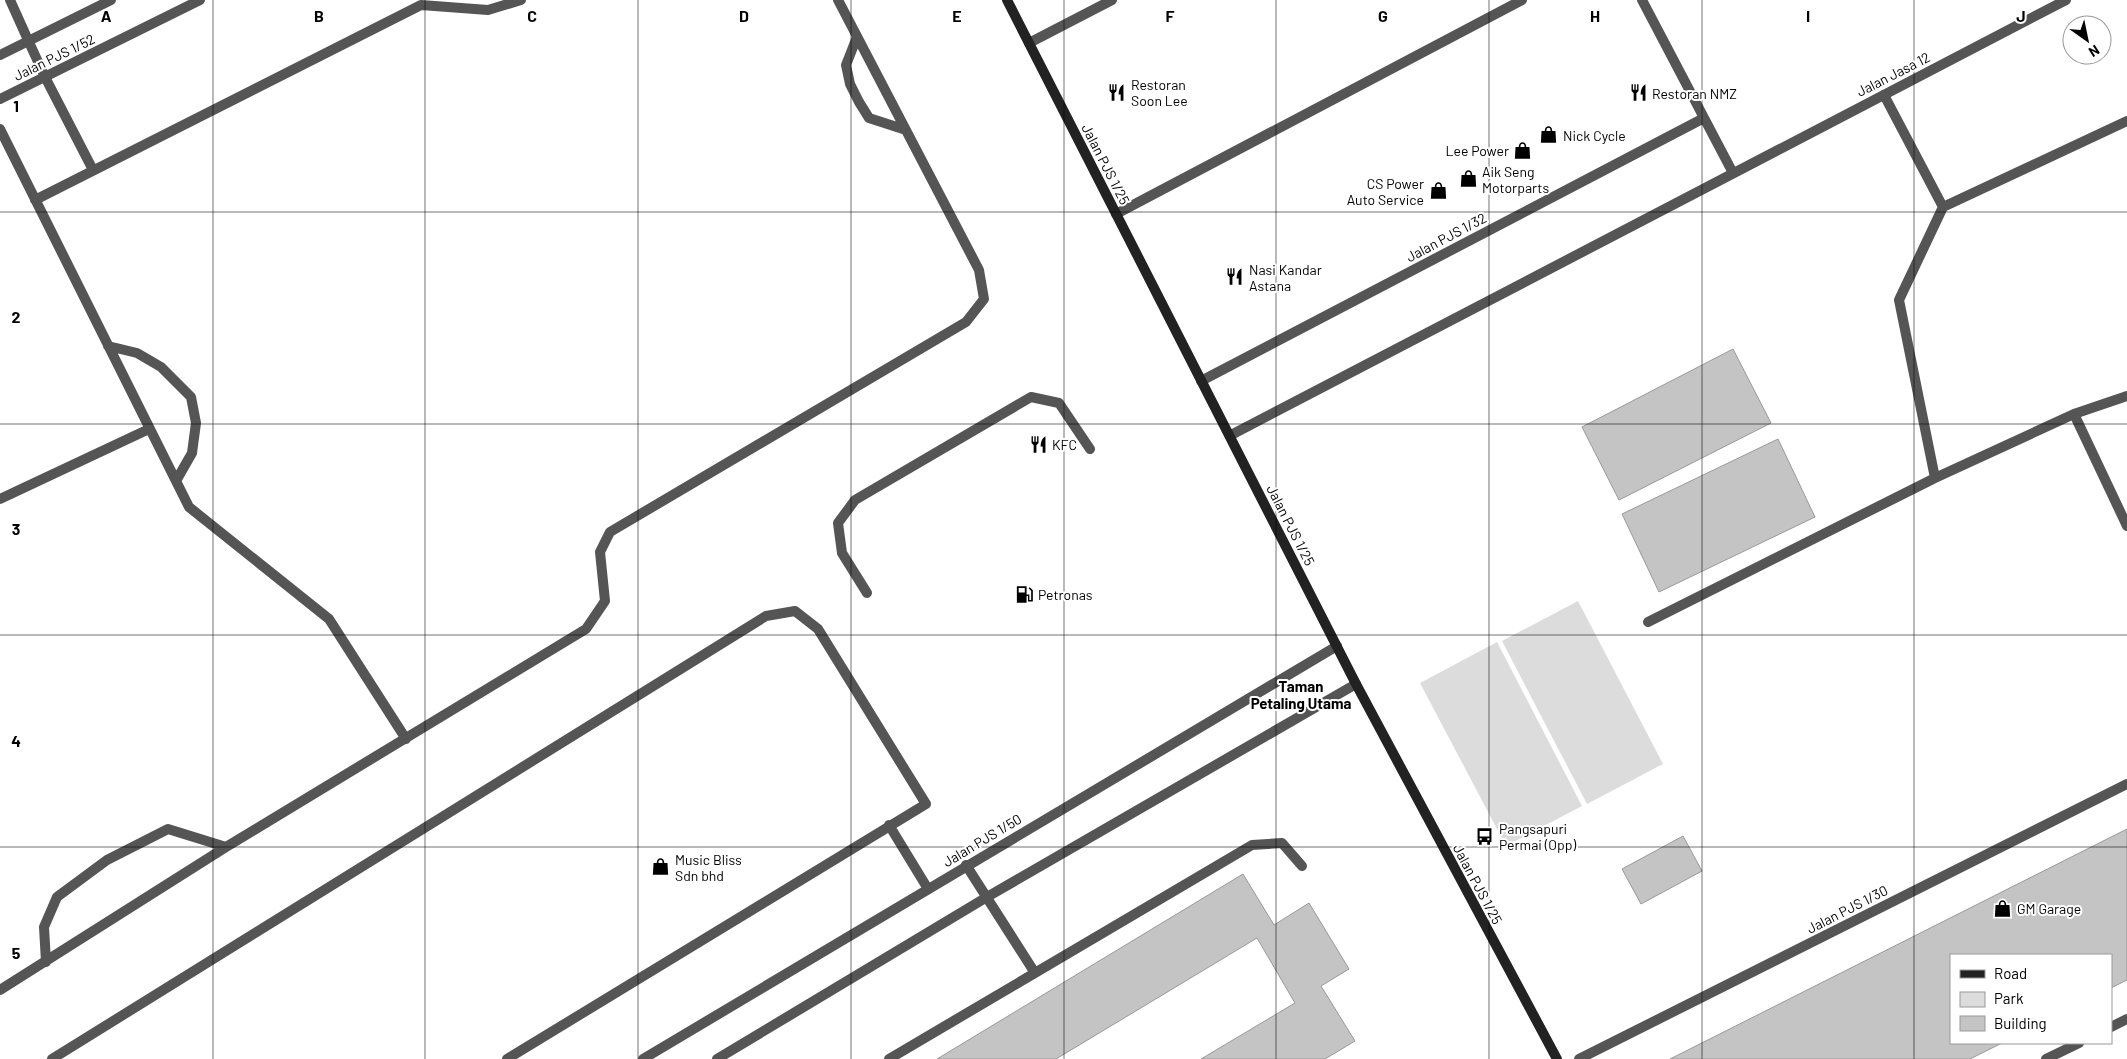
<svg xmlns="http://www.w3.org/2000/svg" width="2127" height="1059" viewBox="0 0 2127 1059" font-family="Barlow,sans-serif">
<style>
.green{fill:#dcdcdc}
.building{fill:#c4c4c4;stroke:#999}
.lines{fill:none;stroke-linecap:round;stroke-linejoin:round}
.service{stroke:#555;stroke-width:10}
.minor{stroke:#555;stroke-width:10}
.tertiary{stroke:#555;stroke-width:10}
.secondary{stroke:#222;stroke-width:10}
.grid{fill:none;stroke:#000;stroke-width:1;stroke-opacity:0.55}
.labels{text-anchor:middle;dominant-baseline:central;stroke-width:4;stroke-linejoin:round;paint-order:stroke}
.street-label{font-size:14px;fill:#000;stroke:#fff}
.poi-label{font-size:14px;fill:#000;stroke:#fff;text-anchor:start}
.neighbourhood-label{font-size:15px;font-weight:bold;fill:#000;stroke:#fff}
.grid-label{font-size:16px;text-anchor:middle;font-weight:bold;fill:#000;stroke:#fff;stroke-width:4;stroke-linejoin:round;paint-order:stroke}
</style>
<rect width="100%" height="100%" fill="#fff"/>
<!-- green -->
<path class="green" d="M1578,601L1663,764L1587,804L1502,641Z
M1497,642L1582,806L1506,846L1420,683Z"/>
<!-- building -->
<path class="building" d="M1733,349L1771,423L1619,500L1582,427Z
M1778,439L1815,517L1659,592L1622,514Z
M2127,829V980L2111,988V955H1951V1043H2002L1970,1059H1670Z
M1683,836L1702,871L1641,904L1622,869Z
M1243,874L1274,925L1309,903L1349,969L1321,986L1355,1041L1325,1059H1201L1295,1003L1257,938L1056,1059H937Z"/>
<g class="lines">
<!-- service -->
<path class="service" d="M857,37L846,65L850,84L859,102L869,118L906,130
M45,77L93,170
M0,129L189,507L329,619L406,739
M35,200L421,5L488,10L521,0
M1943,207L2127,121
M1116,214L1522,0
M108,346L137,353L161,367L191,397L196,423L192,453L176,481
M2074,414L2127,396
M1935,478L2074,414L2127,526
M0,499L149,429
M867,593L842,553L838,523L855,500L1031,397L1059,403L1090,449
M1648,622L1935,478L1899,300L1943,207L1884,95
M889,825L928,889
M966,865L1035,973
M46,962L44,927L57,897L107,860L168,829L226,847
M0,990L226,847L586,629L605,601L600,552L610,532L966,322L984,299L979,270L838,0
M2111,1027L2127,1019
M52,1059L766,616L795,611L818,629L926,804L507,1059
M889,1059L1252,845L1282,843L1302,866
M2046,1059L2079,1043"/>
<!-- minor -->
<path class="minor" d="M10,0L28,40
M1642,0L1733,173
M1029,43L1112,0
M1201,381L1704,118
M1231,435L2066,0
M1579,1059L2127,784"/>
<!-- tertiary -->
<path class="tertiary" d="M28,40L45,77
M0,55L111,0
M0,99L200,0
M643,1059L1337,646
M717,1059L987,897L1356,684"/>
<!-- secondary -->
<path class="secondary" d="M1007,0L1356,684L1557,1059"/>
</g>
<!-- grid -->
<path class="grid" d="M213,0V1059M425,0V1059M638,0V1059M851,0V1059M1064,0V1059M1276,0V1059M1489,0V1059M1702,0V1059M1914,0V1059M0,212H2127M0,424H2127M0,635H2127M0,847H2127"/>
<!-- icons -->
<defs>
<symbol id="restaurant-bare" viewBox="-9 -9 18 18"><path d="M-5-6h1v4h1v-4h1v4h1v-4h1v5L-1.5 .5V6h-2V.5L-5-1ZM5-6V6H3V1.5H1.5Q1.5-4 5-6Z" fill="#000" stroke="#fff" stroke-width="2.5" paint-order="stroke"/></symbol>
<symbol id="shop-bare" viewBox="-9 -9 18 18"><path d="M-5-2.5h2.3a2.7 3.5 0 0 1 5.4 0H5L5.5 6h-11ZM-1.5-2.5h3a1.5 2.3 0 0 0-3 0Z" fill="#000" stroke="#fff" stroke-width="2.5" paint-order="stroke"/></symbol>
<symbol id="fuel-bare" viewBox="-9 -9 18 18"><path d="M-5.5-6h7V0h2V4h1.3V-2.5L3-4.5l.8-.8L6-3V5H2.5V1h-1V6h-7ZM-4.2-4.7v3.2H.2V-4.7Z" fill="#000" stroke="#fff" stroke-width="2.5" paint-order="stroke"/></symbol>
<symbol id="bus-bare" viewBox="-9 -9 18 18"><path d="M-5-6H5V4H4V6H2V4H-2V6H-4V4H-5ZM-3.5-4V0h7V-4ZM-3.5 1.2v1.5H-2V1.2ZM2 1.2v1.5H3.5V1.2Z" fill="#000" stroke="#fff" stroke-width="2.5" paint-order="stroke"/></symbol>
</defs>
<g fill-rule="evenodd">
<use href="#restaurant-bare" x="1104" y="80" width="25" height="25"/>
<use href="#restaurant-bare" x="1626" y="80" width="25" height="25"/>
<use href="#shop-bare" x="1536" y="122" width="25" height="25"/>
<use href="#shop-bare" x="1510" y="138" width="25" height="25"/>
<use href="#shop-bare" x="1456" y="166" width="25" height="25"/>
<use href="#shop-bare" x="1426" y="178" width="25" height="25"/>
<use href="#restaurant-bare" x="1222" y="264" width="25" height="25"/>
<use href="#restaurant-bare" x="1026" y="432" width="25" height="25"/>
<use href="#fuel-bare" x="1012" y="582" width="25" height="25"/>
<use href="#bus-bare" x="1472" y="824" width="25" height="25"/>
<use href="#shop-bare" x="648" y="854" width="25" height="25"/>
<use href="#shop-bare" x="1990" y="896" width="25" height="25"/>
</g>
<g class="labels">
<!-- street labels -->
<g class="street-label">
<text transform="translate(54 57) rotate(-26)">Jalan PJS 1/52</text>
<text transform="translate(1893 74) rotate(-27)">Jalan Jasa 12</text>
<text transform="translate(1106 164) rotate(63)">Jalan PJS 1/25</text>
<text transform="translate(1446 237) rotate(-28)">Jalan PJS 1/32</text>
<text transform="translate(1291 525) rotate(63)">Jalan PJS 1/25</text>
<text transform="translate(982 840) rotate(-31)">Jalan PJS 1/50</text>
<text transform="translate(1478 884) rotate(62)">Jalan PJS 1/25</text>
<text transform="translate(1847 909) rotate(-27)">Jalan PJS 1/30</text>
</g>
<!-- poi labels -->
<g class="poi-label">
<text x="1131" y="84">Restoran<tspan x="1131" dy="16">Soon Lee</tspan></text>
<text x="1652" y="93">Restoran NMZ</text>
<text x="1563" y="135">Nick Cycle</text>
<text x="1509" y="150" text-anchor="end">Lee Power</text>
<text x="1482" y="171">Aik Seng<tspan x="1482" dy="16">Motorparts</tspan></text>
<text x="1424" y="183" text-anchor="end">CS Power<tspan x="1424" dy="16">Auto Service</tspan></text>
<text x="1249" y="269">Nasi Kandar<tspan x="1249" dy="16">Astana</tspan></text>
<text x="1052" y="444">KFC</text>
<text x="1038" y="594">Petronas</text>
<text x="1499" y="828">Pangsapuri<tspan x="1499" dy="16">Permai (Opp)</tspan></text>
<text x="675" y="859">Music Bliss<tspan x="675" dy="16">Sdn bhd</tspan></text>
<text x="2017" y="908">GM Garage</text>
</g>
<!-- neighbourhood labels -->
<g class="neighbourhood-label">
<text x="1301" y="686">Taman<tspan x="1301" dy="17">Petaling Utama</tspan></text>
</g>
</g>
<g class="grid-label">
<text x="106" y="22">A</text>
<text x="319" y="22">B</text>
<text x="532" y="22">C</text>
<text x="744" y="22">D</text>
<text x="957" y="22">E</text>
<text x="1170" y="22">F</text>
<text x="1383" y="22">G</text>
<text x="1595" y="22">H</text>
<text x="1808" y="22">I</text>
<text x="2021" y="22">J</text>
<text x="16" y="112">1</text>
<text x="16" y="323">2</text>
<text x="16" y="535">3</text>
<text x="16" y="747">4</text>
<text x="16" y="959">5</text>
</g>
<!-- legend -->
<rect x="1950" y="954" width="162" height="90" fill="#ffffff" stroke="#999999"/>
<rect x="1960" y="970" width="25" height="8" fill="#222222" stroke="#999999"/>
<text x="1994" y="979" font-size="15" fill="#000000">Road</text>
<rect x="1960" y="992" width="25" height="15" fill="#dcdcdc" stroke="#999999"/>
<text x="1994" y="1004" font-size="15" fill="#000000">Park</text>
<rect x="1960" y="1016" width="25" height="15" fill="#c4c4c4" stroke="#999999"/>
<text x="1994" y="1029" font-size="15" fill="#000000">Building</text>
<!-- north arrow -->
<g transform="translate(2087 40) rotate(147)"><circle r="24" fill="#ffffff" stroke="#999999"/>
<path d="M0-4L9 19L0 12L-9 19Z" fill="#000000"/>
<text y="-8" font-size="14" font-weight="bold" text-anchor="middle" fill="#000000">N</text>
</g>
</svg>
